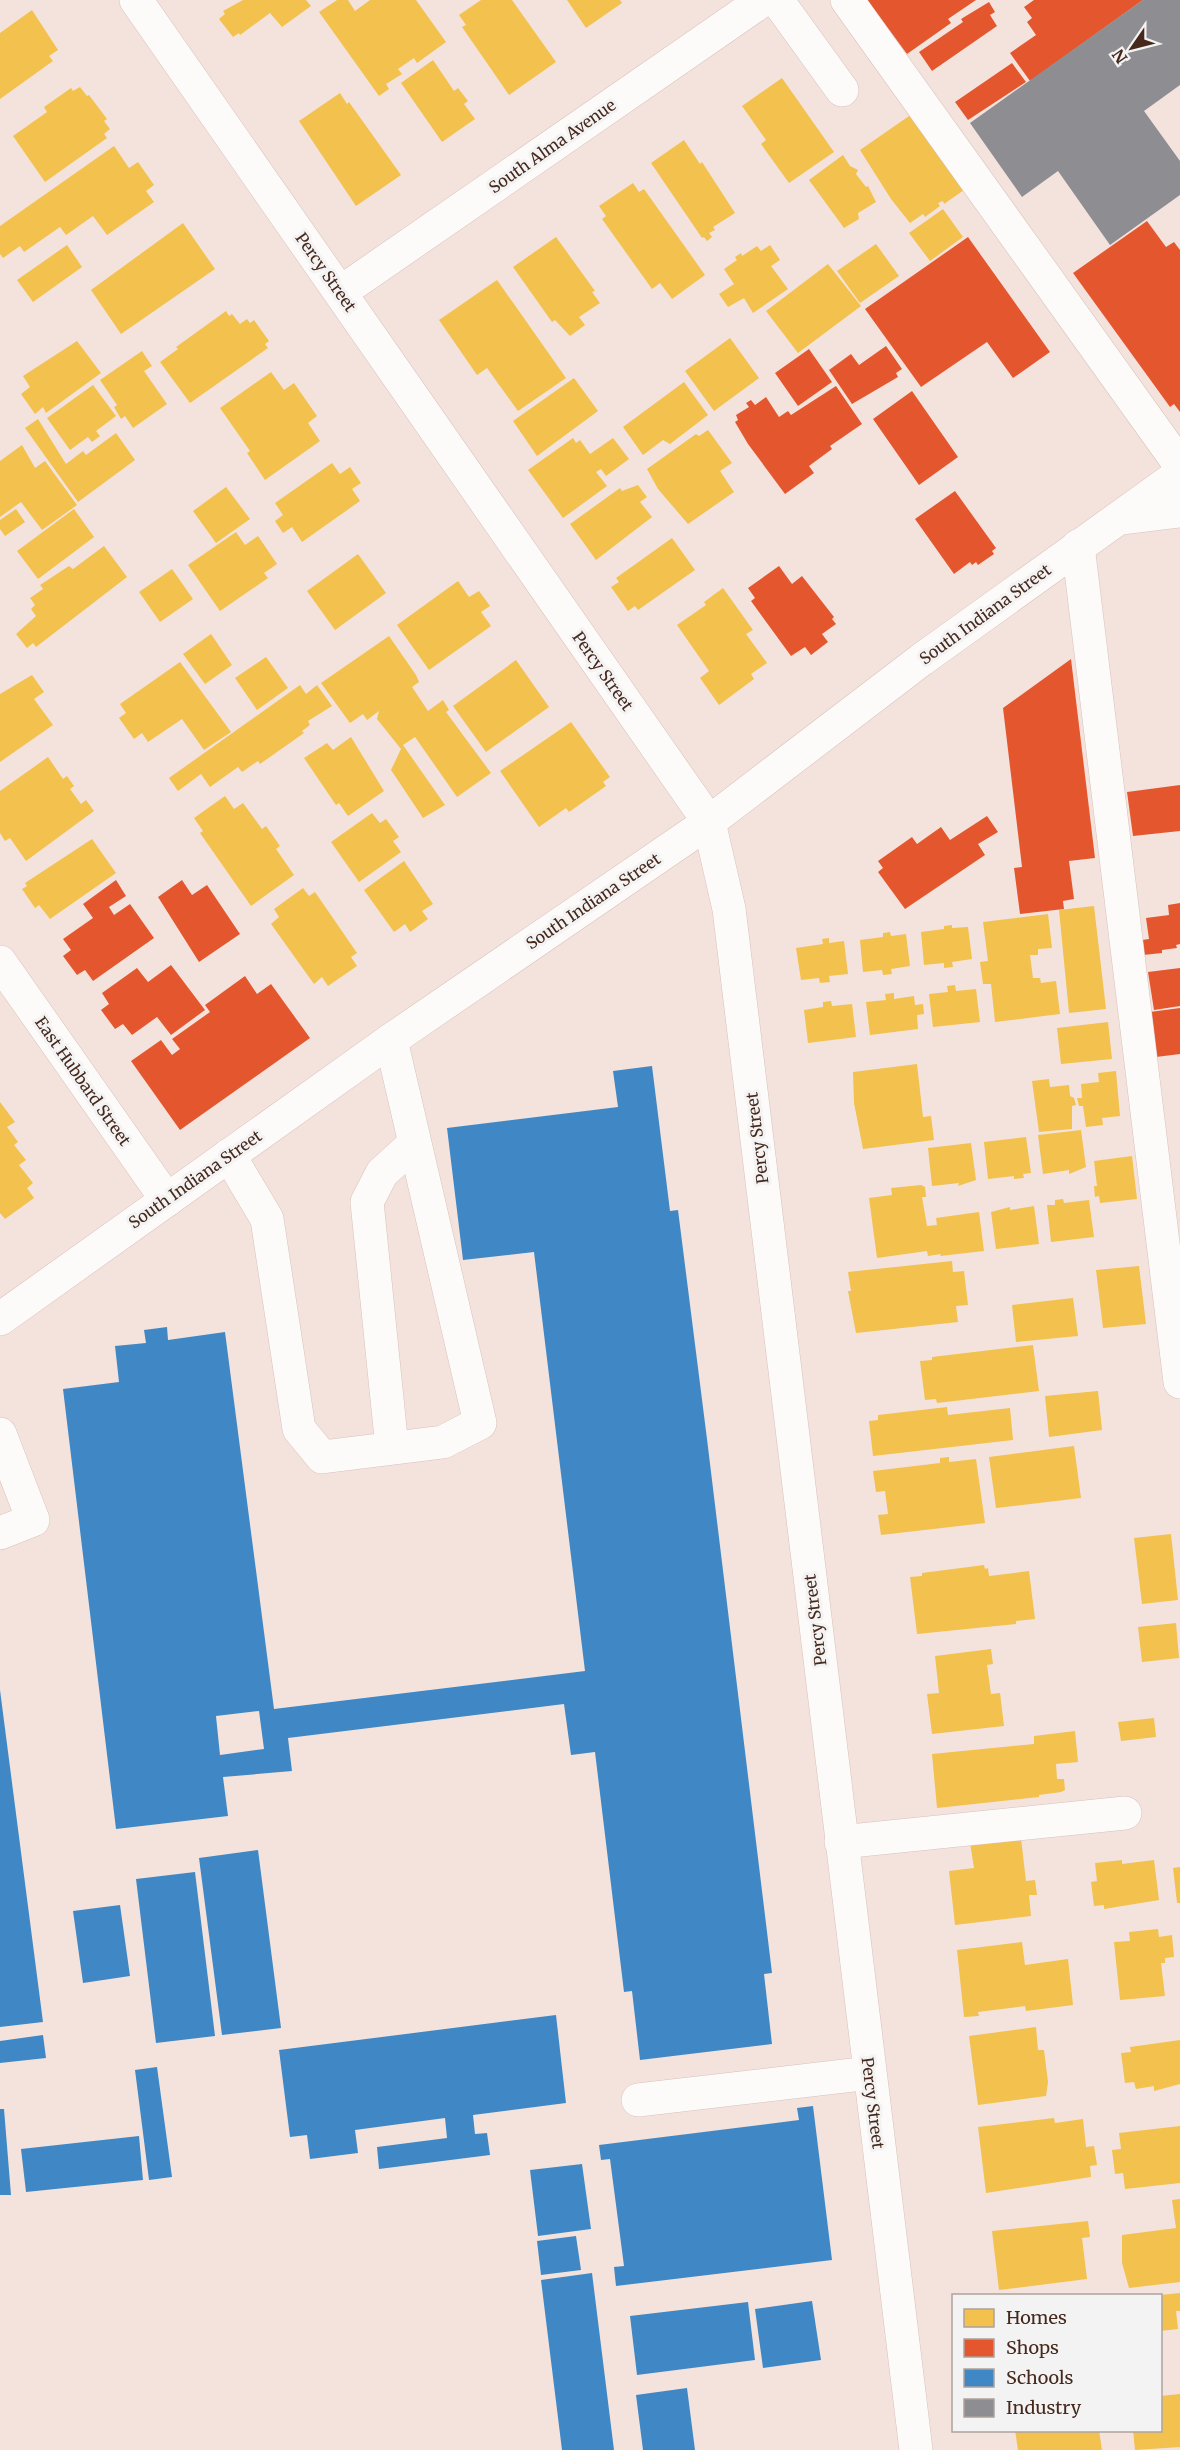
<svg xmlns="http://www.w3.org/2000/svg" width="1180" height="2450" viewBox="0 0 1180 2450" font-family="Merriweather,serif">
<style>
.homes{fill:#f2c14e}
.shops{fill:#e4572e}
.schools{fill:#3f88c5;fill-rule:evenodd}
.industry{fill:#8d8d92}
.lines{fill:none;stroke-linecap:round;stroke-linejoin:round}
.minor-casing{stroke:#d7c1b9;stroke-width:34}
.major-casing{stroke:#d7c1b9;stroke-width:34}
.minor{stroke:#fdfbfa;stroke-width:33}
.major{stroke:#fdfbfa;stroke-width:33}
.labels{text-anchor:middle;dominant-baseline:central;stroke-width:6;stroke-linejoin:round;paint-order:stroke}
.street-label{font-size:16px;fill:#46281d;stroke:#f3f3f3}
</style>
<rect width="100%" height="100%" fill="#f4e3dd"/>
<!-- homes -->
<path class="homes" d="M243,0H306L311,6L282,27L270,13L240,35L239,33L233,37L219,19L225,14L223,11Z
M337,0H348L355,11L370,0H416L446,42L417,63L414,58L398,69L402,74L386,84L389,89L379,96L319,12Z
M481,0H512L556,62L509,95L462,27L466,25L459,15Z
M567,0H620L622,3L586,28Z
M32,10L58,50L49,56L53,61L0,99V33Z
M433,60L454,91L458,88L468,101L464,104L475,119L442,142L401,83Z
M782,78L834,152L789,183L761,144L766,140L742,106Z
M80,87L87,96L89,95L107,119L104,121L110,129L104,134L107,138L45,182L13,136L47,112L44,107L71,88L73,91Z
M340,93L347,104L349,102L401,175L356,206L299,121Z
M912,114L964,190L944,204L943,201L938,203L940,206L925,217L923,214L910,223L891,199L860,150Z
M684,140L700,164L702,162L735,213L713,227L715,230L709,233L712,237L707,241L704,237L702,238L651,163Z
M114,146L129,168L138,162L154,185L146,191L154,202L107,235L93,216L66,235L60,227L24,252L20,246L3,258L0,254V226Z
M843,155L850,166L858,170L856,174L866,187L868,186L876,202L858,213L859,219L844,228L809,180Z
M633,183L639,192L644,189L705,275L672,299L660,283L652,289L602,219L606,216L599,206Z
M943,209L963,237L930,261L909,233Z
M183,223L215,269L121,334L91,290Z
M556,237L595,291L592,292L600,303L579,317L585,325L570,336L555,320L552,322L513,267Z
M876,244L899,276L860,303L837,271Z
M67,245L82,267L33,302L17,280Z
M770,245L780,260L771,266L788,289L753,313L744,298L728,307L719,294L734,284L724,269L737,260L735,257L741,253L742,256L757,246L761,251Z
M828,264L861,306L798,353L766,311Z
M497,280L566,378L518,411L487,368L477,375L439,320Z
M226,311L229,316L232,314L240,324L247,319L250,323L254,320L269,341L265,344L268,348L190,403L160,362L178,349L176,347Z
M730,338L759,378L714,411L685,371Z
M77,341L101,373L46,413L43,407L35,414L21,394L30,387L23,376Z
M142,351L152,366L144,371L167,404L133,428L125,416L121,419L114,407L117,405L100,380Z
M271,372L284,390L294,383L317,416L308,423L320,441L265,480L247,453L250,451L220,408Z
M574,378L598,411L537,456L513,421Z
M684,382L708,415L670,444L663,440L643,455L623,427Z
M93,385L116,416L96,431L100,436L92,442L88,437L70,450L47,418Z
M38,419L66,464L83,451L86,455L116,433L135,460L78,502L25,428Z
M708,430L732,463L720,471L734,492L688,524L658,489L647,469L696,434L699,436Z
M573,438L576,443L580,440L590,454L613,438L629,459L606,476L601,469L596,472L607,486L563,518L528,470Z
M22,445L35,468L45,461L77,505L42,530L21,502L0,517V461Z
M332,463L340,474L350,467L361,483L352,489L360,501L302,542L292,527L283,533L275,521L283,515L275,503Z
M638,485L647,497L640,502L652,517L596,560L570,524L620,488L622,491Z
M226,487L250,519L216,543L193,511Z
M16,509L25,522L5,536L0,529V520Z
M74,509L94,537L38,579L17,551Z
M236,532L245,545L258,536L277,564L264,573L268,578L220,611L188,565Z
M672,538L695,570L638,610L635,606L628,611L611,587L619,582L616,578Z
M104,546L127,577L36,647L33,643L27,648L16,634L36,616L31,609L35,605L30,598L43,589L40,585L69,566L73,569Z
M358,554L386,593L335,630L307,591Z
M172,569L193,599L160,622L139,592Z
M458,581L469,597L479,591L490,606L481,612L491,626L429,670L397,625Z
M723,588L753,630L746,634L767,663L751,674L754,679L719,705L700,678L709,671L677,625L706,605L704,602Z
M211,634L232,665L205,684L183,654Z
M389,636L416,675L419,682L412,687L428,711L443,700L449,710L446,712L491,773L457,797L415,737L403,745L445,805L423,818L391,770L401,749L377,719L379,711L367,720L363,714L350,723L321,683Z
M266,657L288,688L257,710L235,678Z
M516,660L549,707L486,752L453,706Z
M180,662L231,732L204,750L182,719L148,742L142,733L134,739L119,718L126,713L120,704Z
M32,675L44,692L34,699L53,725L0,762V694Z
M300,685L306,694L317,685L332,706L308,721L310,725L302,731L304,733L260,764L258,761L242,772L238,767L210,787L201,774L178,791L169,778Z
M571,722L610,777L603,782L606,786L569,812L566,808L539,827L500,771Z
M351,737L384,791L348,816L339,803L336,805L304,758L327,743L333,750Z
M48,757L63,779L67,776L74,786L70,789L81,804L86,800L94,811L26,861L10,838L5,841L0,833V791Z
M225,796L234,809L243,803L262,829L266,826L280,846L276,849L294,875L251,906L200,833L203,831L194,818Z
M372,813L380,823L386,819L399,837L393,841L401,852L359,882L331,842Z
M92,839L116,873L50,919L39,905L35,908L22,889L27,886L25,883Z
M404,861L433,904L422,911L428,919L410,932L405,924L394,932L364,890Z
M303,888L309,896L315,892L357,953L351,957L357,966L328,986L322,977L314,984L271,924L279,917L274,909Z
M1094,906L1106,1009L1069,1013L1059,910Z
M1048,914L1052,948L1038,949V955H1030L1033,978H1040L1041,983L1056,981L1060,1014L995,1022L991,984H983L980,962L988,961L983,922Z
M952,925V928L968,927L972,959L952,962L953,967L944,968V963L924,965L921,932L944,929V926Z
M890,932L891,936L906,934L910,966L891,969L892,974L883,975L882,970L863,972L860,940L883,937V933Z
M829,938V943L844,941L848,974L829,976L830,982L820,983L819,978L801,980L796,948L823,944L822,939Z
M955,985L956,991L976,989L980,1022L933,1027L929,994L948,992L947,986Z
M894,993V999L914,996L915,1005L923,1004L924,1014L917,1015L918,1029L870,1035L866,1002L886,1000L885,994Z
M831,1001L832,1006L852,1004L856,1037L808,1043L804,1010L823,1007V1002Z
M1108,1022L1112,1059L1061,1064L1057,1028Z
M917,1064L923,1117L931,1116L934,1140L863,1149L854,1103L853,1072Z
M1116,1071L1120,1116L1102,1118L1103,1125L1086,1127L1083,1106H1079L1077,1098H1082L1081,1084L1099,1082L1098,1073Z
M1049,1079L1050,1087L1069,1085L1070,1096L1074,1098L1076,1105L1072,1106V1129L1039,1132L1032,1081Z
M0,1102L15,1122L7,1127L18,1142L14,1145L26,1160L19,1165L33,1183L27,1188L34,1198L5,1219L0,1213Z
M1081,1130L1086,1167L1069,1174V1170L1043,1174L1038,1135Z
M1026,1137L1031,1173L1023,1174L1024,1178L1014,1179V1176L988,1179L984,1142Z
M971,1143L976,1180L958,1186L959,1183L932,1186L928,1148Z
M1132,1156L1137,1199L1100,1203L1099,1196L1095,1197L1094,1186H1097L1094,1161Z
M921,1185L925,1187L926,1197H922L927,1226L937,1225L936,1218L979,1212L984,1251L940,1256L941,1254L928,1256L927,1251L877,1258L869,1198L892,1195L891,1188Z
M1063,1199L1064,1203L1089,1200L1094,1237L1051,1242L1047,1205H1055V1200Z
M1034,1206L1039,1244L996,1249L991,1212L1010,1207V1210Z
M952,1261L953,1272L964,1271L968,1305L956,1306L958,1322L856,1333L848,1291H851L848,1272Z
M1139,1266L1146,1324L1103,1328L1096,1270Z
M1073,1298L1078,1336L1016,1342L1012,1305Z
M1033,1345L1039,1391L937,1403L936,1399L925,1400L920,1361L932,1360V1357Z
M1098,1391L1102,1430L1049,1437L1045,1396Z
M947,1407L948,1415L1010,1408L1013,1440L873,1456L869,1421L878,1420V1415Z
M1074,1446L1081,1498L996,1508L989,1457Z
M949,1457V1462L976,1459L985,1523L881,1535L878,1515L888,1514L885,1491L876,1492L873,1471L940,1463V1458Z
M1171,1534L1178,1600L1142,1604L1134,1538Z
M984,1565L985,1569L988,1568L989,1576L1029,1571L1035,1619L1016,1621V1624L917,1634L910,1577L922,1576V1573Z
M1176,1623L1179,1658L1142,1662L1138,1627Z
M991,1649L993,1664L987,1665L991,1694L1000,1693L1004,1726L932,1734L927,1694L939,1693L935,1656Z
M1154,1718L1156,1737L1121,1741L1118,1722Z
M1075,1731L1078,1762L1056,1764L1057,1779H1064L1065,1790L1061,1792L1039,1795V1797L937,1808L932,1754L1034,1744V1736Z
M1020,1830L1026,1881L1035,1880L1037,1895H1029L1031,1916L955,1925L949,1871L974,1868L969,1836Z
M1122,1860V1864L1154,1860L1159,1900L1104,1909V1905L1094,1906L1091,1882L1097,1881L1095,1863Z
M1180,1867V1903H1177L1173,1868Z
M1158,1929L1159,1937L1172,1935L1174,1957L1165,1958V1963H1161L1165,1996L1120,2000L1114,1942L1130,1941L1129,1932Z
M1022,1942L1025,1965L1068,1959L1073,2005L1026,2011L1025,2006L978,2012L979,2016L964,2017L957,1950Z
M1036,2027L1038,2050H1044L1048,2082L1046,2096L978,2105L969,2036Z
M1180,2040V2084L1154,2091V2086L1136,2089L1134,2082L1125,2083L1121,2053L1131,2052L1130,2047Z
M1054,2118L1055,2123L1083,2119L1086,2147L1094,2146L1097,2165L1090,2166L1091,2177L986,2193L978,2127Z
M1180,2126V2183L1125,2189L1123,2173L1115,2174L1112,2150L1121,2149L1119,2133Z
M1180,2199V2282L1129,2288L1122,2263V2235L1176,2228L1172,2200Z
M1088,2221L1090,2237L1082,2238L1087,2279L999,2290L992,2231Z
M1180,2293V2311H1176L1178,2329L1160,2331V2295Z
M1180,2394V2447L1135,2450L1133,2430H1160V2396Z
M1015,2430H1099L1102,2450H1018Z"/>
<!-- shops -->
<path class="shops" d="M867,0H976L948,19L951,23L907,54Z
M1034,0H1143L1030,81L1010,53L1036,35L1027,22L1032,18L1024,7Z
M989,2L995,12L990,15L997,26L932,71L919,52L963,22L961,19Z
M1012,63L1026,82L968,120L955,102Z
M1147,221L1166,247L1174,242L1180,250V412L1174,404L1170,407L1073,273Z
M968,237L1050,352L1013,378L987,342L921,387L865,309Z
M886,346L902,369L896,373L898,377L852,404L829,370L851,354L859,365Z
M809,349L832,382L798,406L775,373Z
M836,386L862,424L830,446L832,449L809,466L814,473L785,494L748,444L735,422L738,420L736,415L749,407L746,403L751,400L755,405L766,397L779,417L788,411L791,415Z
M912,391L958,457L919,485L873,419Z
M955,491L996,548L992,551L994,554L978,565L976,562L972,565L970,562L954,574L915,519Z
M779,566L792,584L802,576L834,617L832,619L836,624L822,634L828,642L811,655L805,647L791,656L751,601L755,598L748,588Z
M1071,659L1095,858L1069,861L1074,899L1063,901L1064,909L1020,914L1014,868L1022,867L1003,708Z
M1180,785V831L1133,836L1127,792Z
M987,816L998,832L978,844L985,855L905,909L878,872L883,868L878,861L912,837L917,844L941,827L950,840Z
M116,880L126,896L109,907L114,915L130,904L154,938L93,981L85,970L77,975L63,956L71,950L63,939L93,918L83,904Z
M182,880L192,895L207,885L240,934L199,962L158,897Z
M1180,903V944L1176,945L1177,948L1162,950V953L1143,955L1142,940L1149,939L1146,918L1169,915L1168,905Z
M171,965L205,1010L171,1035L157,1017L132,1035L123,1024L115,1029L101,1010L109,1004L102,993L137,968L148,982Z
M1180,968V1006L1154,1010L1148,972Z
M245,976L257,994L271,984L310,1038L180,1130L131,1061L161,1040L172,1055L180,1049L172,1039L210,1012L205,1005Z
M1180,1008V1054L1156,1057L1150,1012Z"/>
<!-- schools -->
<path class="schools" d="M652,1066L670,1211L678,1210L707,1439L772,1973L764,1974L772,2044L640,2060L632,1991L624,1992L595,1752L571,1755L564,1704L288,1738L292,1771L223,1777L228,1816L116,1829L63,1389L119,1382L115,1346L146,1343L144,1330L167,1327L168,1340L225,1332L274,1709L585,1671L534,1252L463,1260L447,1128L618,1107L613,1071ZM259,1711L264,1749L220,1755L216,1716Z
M0,1690L43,2022L0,2027Z
M258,1850L281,2028L222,2035L199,1858Z
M195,1872L215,2036L156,2043L136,1879Z
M120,1905L130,1976L83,1983L73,1911Z
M556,2015L566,2103L473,2115L475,2134L487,2133L490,2155L379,2169L377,2147L447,2138L445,2118L355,2130L358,2153L310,2159L307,2135L290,2137L279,2050Z
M43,2035L46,2058L0,2063V2041Z
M157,2067L172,2177L149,2180L135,2070Z
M813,2106L832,2260L616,2286L614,2267L624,2266L610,2159L601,2160L599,2145L799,2120L797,2108Z
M0,2109H4L11,2195H0Z
M139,2136L143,2180L26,2192L21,2149Z
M582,2164L591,2229L538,2236L530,2170Z
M576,2236L581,2270L541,2275L537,2241Z
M592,2273L614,2450H562L541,2280Z
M812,2301L821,2360L763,2368L755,2309Z
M748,2302L755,2360L637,2375L630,2316Z
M687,2388L695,2450H643L636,2395Z"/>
<!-- industry -->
<path class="industry" d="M1143,0H1180V85L1144,111L1180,161V195L1110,245L1058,171L1022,197L970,123Z"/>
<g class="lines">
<defs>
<path id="minor" d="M136,0L709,822L729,909L916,2450
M777,0L842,90
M847,0L1180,465
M341,292L763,0
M1078,546L1180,1382
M0,962L167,1200
M229,1155L267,1219L299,1429L322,1457L443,1442L480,1423L391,1040
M0,1434L33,1520L0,1533
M392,1448L367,1202L382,1173L415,1143
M841,1842L1125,1813
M638,2100L870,2073"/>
<path id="major" d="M1121,518L1180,511
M0,1319L391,1040L709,822L921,660L1180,474"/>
</defs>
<!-- minor casing -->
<use href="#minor" class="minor-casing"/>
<!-- major casing -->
<use href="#major" class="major-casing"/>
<!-- minor -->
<use href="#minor" class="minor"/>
<!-- major -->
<use href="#major" class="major"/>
</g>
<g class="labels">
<!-- street labels -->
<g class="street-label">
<text transform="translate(552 146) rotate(-35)">South Alma Avenue</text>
<text transform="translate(326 272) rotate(55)">Percy Street</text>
<text transform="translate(985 614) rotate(-36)">South Indiana Street</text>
<text transform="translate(603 671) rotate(55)">Percy Street</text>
<text transform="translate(593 901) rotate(-34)">South Indiana Street</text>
<text transform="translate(83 1081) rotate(55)">East Hubbard Street</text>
<text transform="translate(757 1138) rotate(-97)">Percy Street</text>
<text transform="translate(195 1179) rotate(-35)">South Indiana Street</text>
<text transform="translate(815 1620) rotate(-97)">Percy Street</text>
<text transform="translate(873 2103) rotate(83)">Percy Street</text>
</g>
</g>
<!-- legend -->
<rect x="952" y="2294" width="210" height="138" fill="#f3f3f3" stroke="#aea29d" stroke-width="1.5"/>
<rect x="964" y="2309" width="30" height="18" fill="#f2c14e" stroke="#aea29d" stroke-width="1.5"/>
<text x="1006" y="2324" font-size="18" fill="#46281d">Homes</text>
<rect x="964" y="2339" width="30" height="18" fill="#e4572e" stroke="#aea29d" stroke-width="1.5"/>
<text x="1006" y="2354" font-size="18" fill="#46281d">Shops</text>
<rect x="964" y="2369" width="30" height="18" fill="#3f88c5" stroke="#aea29d" stroke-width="1.5"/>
<text x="1006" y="2384" font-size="18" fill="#46281d">Schools</text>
<rect x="964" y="2399" width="30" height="18" fill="#8d8d92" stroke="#aea29d" stroke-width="1.5"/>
<text x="1006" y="2414" font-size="18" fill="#46281d">Industry</text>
<!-- north arrow -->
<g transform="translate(1132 48) rotate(235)" stroke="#f3f3f3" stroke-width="4.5" paint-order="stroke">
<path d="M0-4.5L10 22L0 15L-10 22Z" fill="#46281d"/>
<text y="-9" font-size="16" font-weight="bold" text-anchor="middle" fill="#46281d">N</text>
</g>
</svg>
